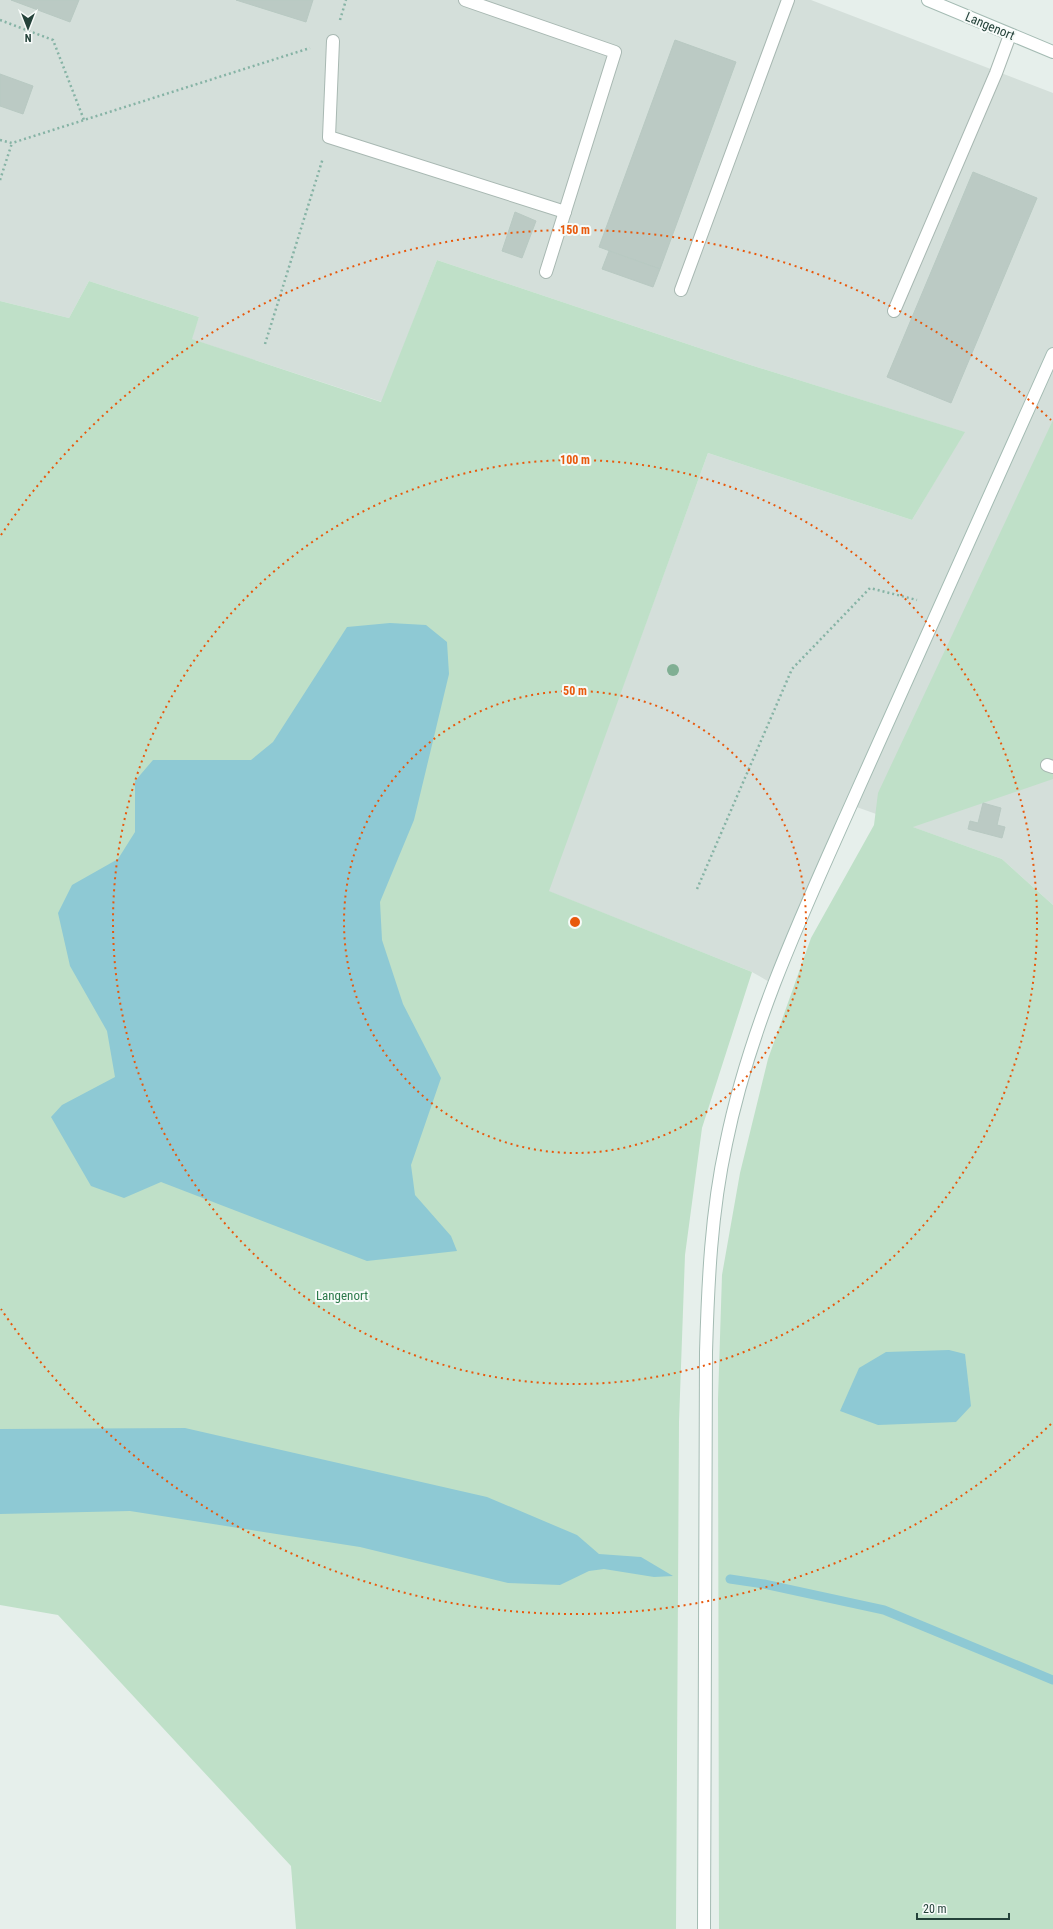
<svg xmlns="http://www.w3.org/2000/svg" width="1053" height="1929" font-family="'Roboto Condensed',sans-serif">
<rect width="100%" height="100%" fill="#e6efeb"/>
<polygon fill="#d4dfda" points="0,0 811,0 1053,93 1053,905 1002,859 851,805 773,984 752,972 548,891 708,453 912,520 964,432 738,361 437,260 382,402 191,339 199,317 89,281 69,318 0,301"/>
<g fill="#bfe0c8">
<polygon points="437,260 738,361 965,432 912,520 708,453 549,891 752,972 702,1128 685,1255 679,1422 676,1929 296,1929 291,1866 58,1615 0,1605 0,301 69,318 89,281 199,317 192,339 381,402"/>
<polygon points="1053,420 1053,779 913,827 1002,859 1053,905 1053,1929 719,1929 718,1399 722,1275 740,1173 768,1059 811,938 874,825 878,793"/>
</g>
<g fill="#8ec9d4">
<polygon points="390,623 426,625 447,642 449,674 414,820 380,902 382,940 403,1004 441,1078 411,1165 415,1195 451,1236 457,1251 367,1261 161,1182 124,1198 91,1186 51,1117 62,1105 115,1077 107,1031 70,966 58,913 72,885 118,859 135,832 135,781 153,760 251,760 273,742 347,627"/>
<polygon points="949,1350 965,1354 971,1406 956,1422 878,1425 840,1411 859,1368 886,1352"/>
<polygon points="185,1428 487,1497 577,1535 599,1554 641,1557 673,1576 654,1577 604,1569 589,1571 560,1585 508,1583 360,1547 130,1511 0,1514 0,1429"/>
</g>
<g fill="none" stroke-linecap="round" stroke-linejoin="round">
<polyline stroke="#8ec9d4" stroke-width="9" points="730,1579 764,1584 884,1610 1053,1680"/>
</g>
<g fill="#bbcac4" stroke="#b8c9c2">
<polygon points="11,0 79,0 70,22"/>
<polygon points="236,0 313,0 306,22"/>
<polygon points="675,40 736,62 660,269 599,247"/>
<polygon points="0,74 33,86 23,114 0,106"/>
<polygon points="973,172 1037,198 951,403 887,377"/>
<polygon points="515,212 536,221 522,258 502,251"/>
<polygon points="609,251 660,269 653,287 602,269"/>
<polygon points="983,803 1001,808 997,825 1005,827 1002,838 968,829 970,821 978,823"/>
</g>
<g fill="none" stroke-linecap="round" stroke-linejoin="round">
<g stroke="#a8b8b2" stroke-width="14">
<g id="lane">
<polyline points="465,0 615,52 546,272"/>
<polyline points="333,41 329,137 565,212"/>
<polyline points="681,290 788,0"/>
<polyline points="894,311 996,73 1010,35"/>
<polyline points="1047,765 1053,767"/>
</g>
</g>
<g stroke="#a4bbb3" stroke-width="14">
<g id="secondary">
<polyline points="928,0 1053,52"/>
<path d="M704,1929L706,1352C708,1283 711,1213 726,1144C751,1020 807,904 858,789C922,643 987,498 1053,354"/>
</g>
</g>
<g stroke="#86b3a5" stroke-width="2.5" stroke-dasharray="2 3" stroke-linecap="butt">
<polyline points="0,20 53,40 84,120"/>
<polyline points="340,20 346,0"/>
<polyline points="0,140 12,143 310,48"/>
<polyline points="0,180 12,143"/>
<polyline points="265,344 323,158"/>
<polyline points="697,889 792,669 870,588 917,600"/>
</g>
<use href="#lane" stroke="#fff" stroke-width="12"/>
<use href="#secondary" stroke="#fff" stroke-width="12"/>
</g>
<circle fill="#80af93" cx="673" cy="670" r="6"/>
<g fill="none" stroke="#e8590c" stroke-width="2" stroke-dasharray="2 4">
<circle cx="575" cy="922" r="231"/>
<circle cx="575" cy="922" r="462"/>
<path d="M1051 1424A692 692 0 0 1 1 1309M1 535A692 692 0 0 1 1051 420"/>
</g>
<g text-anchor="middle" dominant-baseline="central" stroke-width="4" stroke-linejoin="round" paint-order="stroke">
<g font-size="13" fill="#24423a" stroke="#f7fbf9">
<text transform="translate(990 26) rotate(23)">Langenort</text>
</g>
<g font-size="13" fill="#2d7a4b" stroke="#f7fbf9">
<text x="342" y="1295">Langenort</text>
</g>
</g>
<circle cx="575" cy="922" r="6" fill="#e8590c" stroke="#f7fbf9" stroke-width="2"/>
<g font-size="12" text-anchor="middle" font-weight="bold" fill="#e8590c" stroke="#f7fbf9" stroke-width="4" stroke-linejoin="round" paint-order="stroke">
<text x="575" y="234">150 m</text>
<text x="575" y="464">100 m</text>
<text x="575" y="695">50 m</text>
</g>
<g transform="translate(28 28) rotate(180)" stroke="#f7fbf9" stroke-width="3" paint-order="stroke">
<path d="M0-3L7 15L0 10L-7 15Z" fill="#24423a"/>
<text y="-6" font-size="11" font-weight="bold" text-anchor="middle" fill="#24423a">N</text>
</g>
<path d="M917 1913v6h92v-6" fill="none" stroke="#24423a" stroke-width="2"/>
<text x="923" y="1913" font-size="12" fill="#24423a" stroke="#f7fbf9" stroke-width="3" paint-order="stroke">20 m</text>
</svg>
